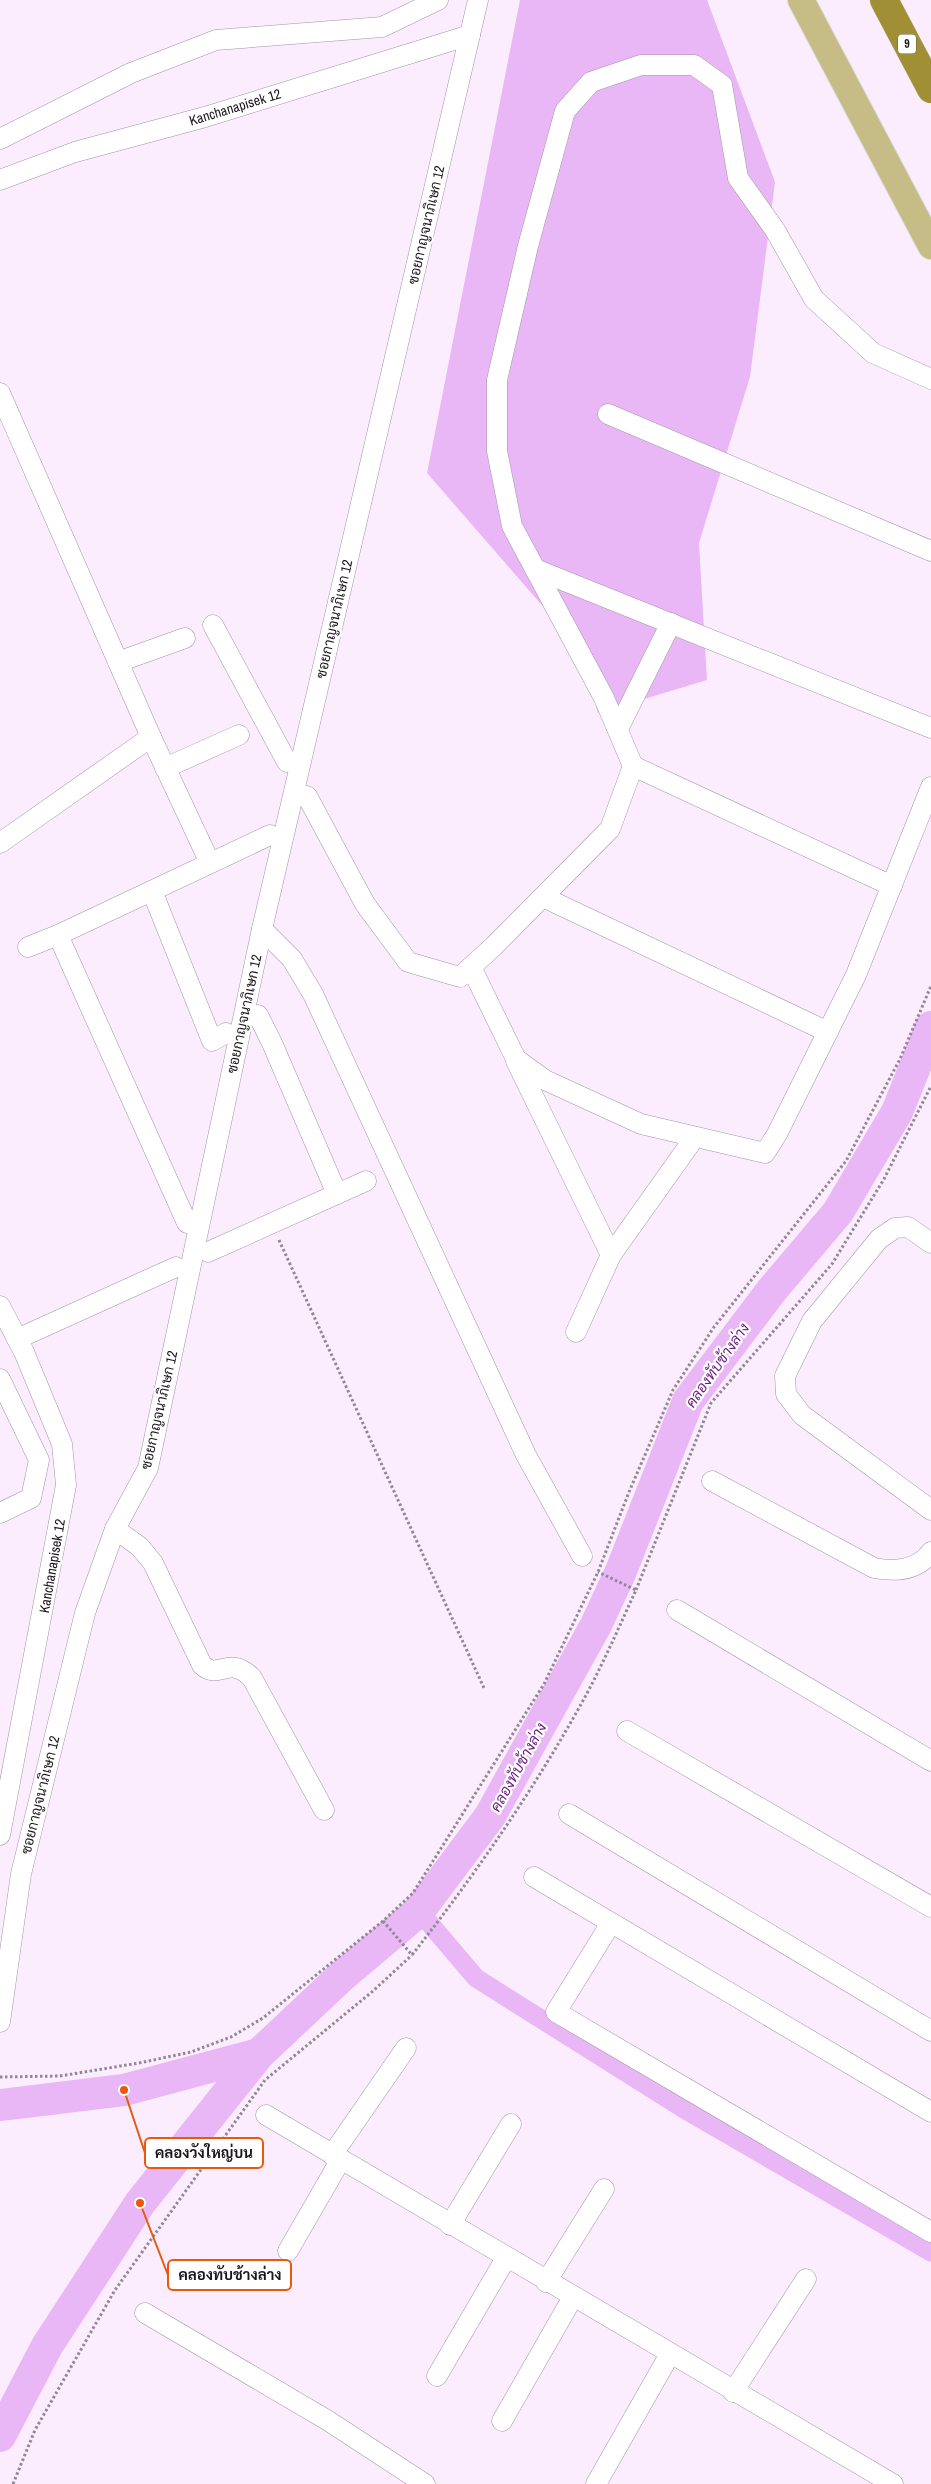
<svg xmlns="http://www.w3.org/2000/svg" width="931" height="2484" font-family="'Archivo Narrow',Sarabun,sans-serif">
<rect width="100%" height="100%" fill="#fbedfe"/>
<polygon fill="#eab7f6" points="520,0 707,0 775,182 750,377 699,543 707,680 598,713 580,649 427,473"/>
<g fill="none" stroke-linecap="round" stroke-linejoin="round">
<polyline stroke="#eab7f6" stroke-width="19" points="419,1911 476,1978 684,2109 931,2252"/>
<g stroke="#eab7f6" stroke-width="32">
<polyline points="0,2105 124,2090 259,2054"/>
<polyline points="0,2436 47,2346 140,2203 259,2054 342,1976 419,1911 490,1816 596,1625 621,1571 688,1401 772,1290 838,1212 897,1112 931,1027"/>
</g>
<g stroke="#a393a7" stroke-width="21">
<g id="minor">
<polyline points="0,139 131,73 216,40 382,27 438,0"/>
<polyline points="0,180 75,152 205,117 470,35"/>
<polyline points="0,393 151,737 210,863"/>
<polyline points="608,414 931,551"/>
<polyline points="535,569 931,728"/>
<polyline points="213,625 287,762"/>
<polyline points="118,662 185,638"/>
<polyline points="618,729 671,623"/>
<polyline points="633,766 892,886"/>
<polyline points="165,768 239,735"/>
<polyline points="307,796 365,904 408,962 460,977 494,946 610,829 633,766 604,698 512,526 497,451 497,380 528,246 565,111 591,82 641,65 694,65 722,85 738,178 775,230 814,299 873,353 931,379"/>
<polyline points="0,843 151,737"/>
<polyline points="152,891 212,1041 226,1033"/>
<polyline points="543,897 828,1032"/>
<polyline points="262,929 292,959 313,994 526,1455 582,1556"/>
<polyline points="58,935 187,1223"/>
<polyline points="28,947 58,935 270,835"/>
<polyline points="471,967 516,1059 545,1080 641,1124 765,1153 777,1134 856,975 931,787"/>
<polyline points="258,1015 272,1043 337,1194"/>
<polyline points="516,1061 611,1255"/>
<polyline points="931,1243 908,1227 895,1228 879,1239 812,1321 785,1376 786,1394 802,1415 931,1510"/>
<polyline points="208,1252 366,1181"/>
<polyline points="0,1306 24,1352 62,1444 66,1485 0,1835"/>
<polyline points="576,1332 611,1255 695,1137"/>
<polyline points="17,1339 176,1267"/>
<polyline points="0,1379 39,1460 31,1498 0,1513"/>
<path d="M712,1481L874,1568C895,1572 917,1571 931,1552"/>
<path d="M115,1529L140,1547L153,1563L202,1665C219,1681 229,1654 252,1678L324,1810"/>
<polyline points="677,1610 931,1761"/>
<polyline points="627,1731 931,1907"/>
<polyline points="569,1814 931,2031"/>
<polyline points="534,1877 931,2112"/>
<polyline points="611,1923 556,2012 931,2232"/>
<polyline points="0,2022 21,1874 85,1613 115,1529 148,1468 262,929 478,0"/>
<polyline points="266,2115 893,2484"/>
<polyline points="332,2155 406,2048"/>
<polyline points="450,2225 511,2124"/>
<polyline points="288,2251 340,2161"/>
<polyline points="546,2282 604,2189"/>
<polyline points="145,2313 327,2420 425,2484"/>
<polyline points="437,2376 506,2258"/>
<polyline points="733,2392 806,2279"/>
<polyline points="502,2421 573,2297"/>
<polyline points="596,2484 670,2354"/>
</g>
</g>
<g stroke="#dbdadb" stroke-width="28">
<polyline id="major" points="801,0 931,246"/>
</g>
<g stroke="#dbdadb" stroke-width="29">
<polyline id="highway" points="884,0 931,89"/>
</g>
<g stroke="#928894" stroke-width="3" stroke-dasharray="2.5 2.5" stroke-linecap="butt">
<polyline points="279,1240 484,1688"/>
<polyline points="636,1590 711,1403 832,1264 884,1179 931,1086"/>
<path d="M383,1921L412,1955C474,1876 531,1794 580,1706C601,1669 618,1629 636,1590L598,1572"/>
<polyline points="0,2077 60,2076 139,2063 191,2052 231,2037 263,2018 383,1921 413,1893 544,1684 598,1572 629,1492 673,1390 714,1327 846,1161 900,1059 931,986"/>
<polyline points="13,2484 35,2430 115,2290 265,2080 373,1991 412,1955"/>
</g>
<use href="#minor" stroke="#fff" stroke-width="20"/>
<use href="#major" stroke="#c6bc85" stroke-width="26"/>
<use href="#highway" stroke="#a08f34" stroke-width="28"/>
</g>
<g text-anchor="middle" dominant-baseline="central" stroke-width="4.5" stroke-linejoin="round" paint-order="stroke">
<rect fill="#fff" stroke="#605c61" stroke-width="1" x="898" y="34.5" width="18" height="19" rx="4"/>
<g font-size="12" font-weight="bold" fill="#1c161d">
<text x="907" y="44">9</text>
</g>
<g font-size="14" fill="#1c161d" stroke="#fff">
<text transform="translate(235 107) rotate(-17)">Kanchanapisek 12</text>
<text transform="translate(426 225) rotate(-77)">ซอยกาญจนาภิเษก 12</text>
<text transform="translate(334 619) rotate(-77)">ซอยกาญจนาภิเษก 12</text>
<text transform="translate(244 1014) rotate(-78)">ซอยกาญจนาภิเษก 12</text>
<text transform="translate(159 1410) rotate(-77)">ซอยกาญจนาภิเษก 12</text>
<text transform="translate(52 1566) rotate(-80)">Kanchanapisek 12</text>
<text transform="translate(40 1795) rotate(-76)">ซอยกาญจนาภิเษก 12</text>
</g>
<g font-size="15" font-style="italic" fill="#6d217d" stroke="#fff">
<text transform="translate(717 1365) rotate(-55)">คลองทับช้างล่าง</text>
<text transform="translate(518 1767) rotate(-61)">คลองทับช้างล่าง</text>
</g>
</g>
<path fill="none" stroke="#e8590c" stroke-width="2" d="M124 2090L145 2153M140 2203L168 2275"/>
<g fill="#e8590c" stroke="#fff" stroke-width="2">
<circle cx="124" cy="2090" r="5"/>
<circle cx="140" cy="2203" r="5"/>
</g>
<g fill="#fff" stroke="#e8590c" stroke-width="2">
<rect x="145" y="2138" width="118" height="30" rx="5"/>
<rect x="168" y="2260" width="123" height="30" rx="5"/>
</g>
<g font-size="15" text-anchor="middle" font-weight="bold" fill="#1c161d">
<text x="204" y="2158">คลองวังใหญ่บน</text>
<text x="230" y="2280">คลองทับช้างล่าง</text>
</g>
</svg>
